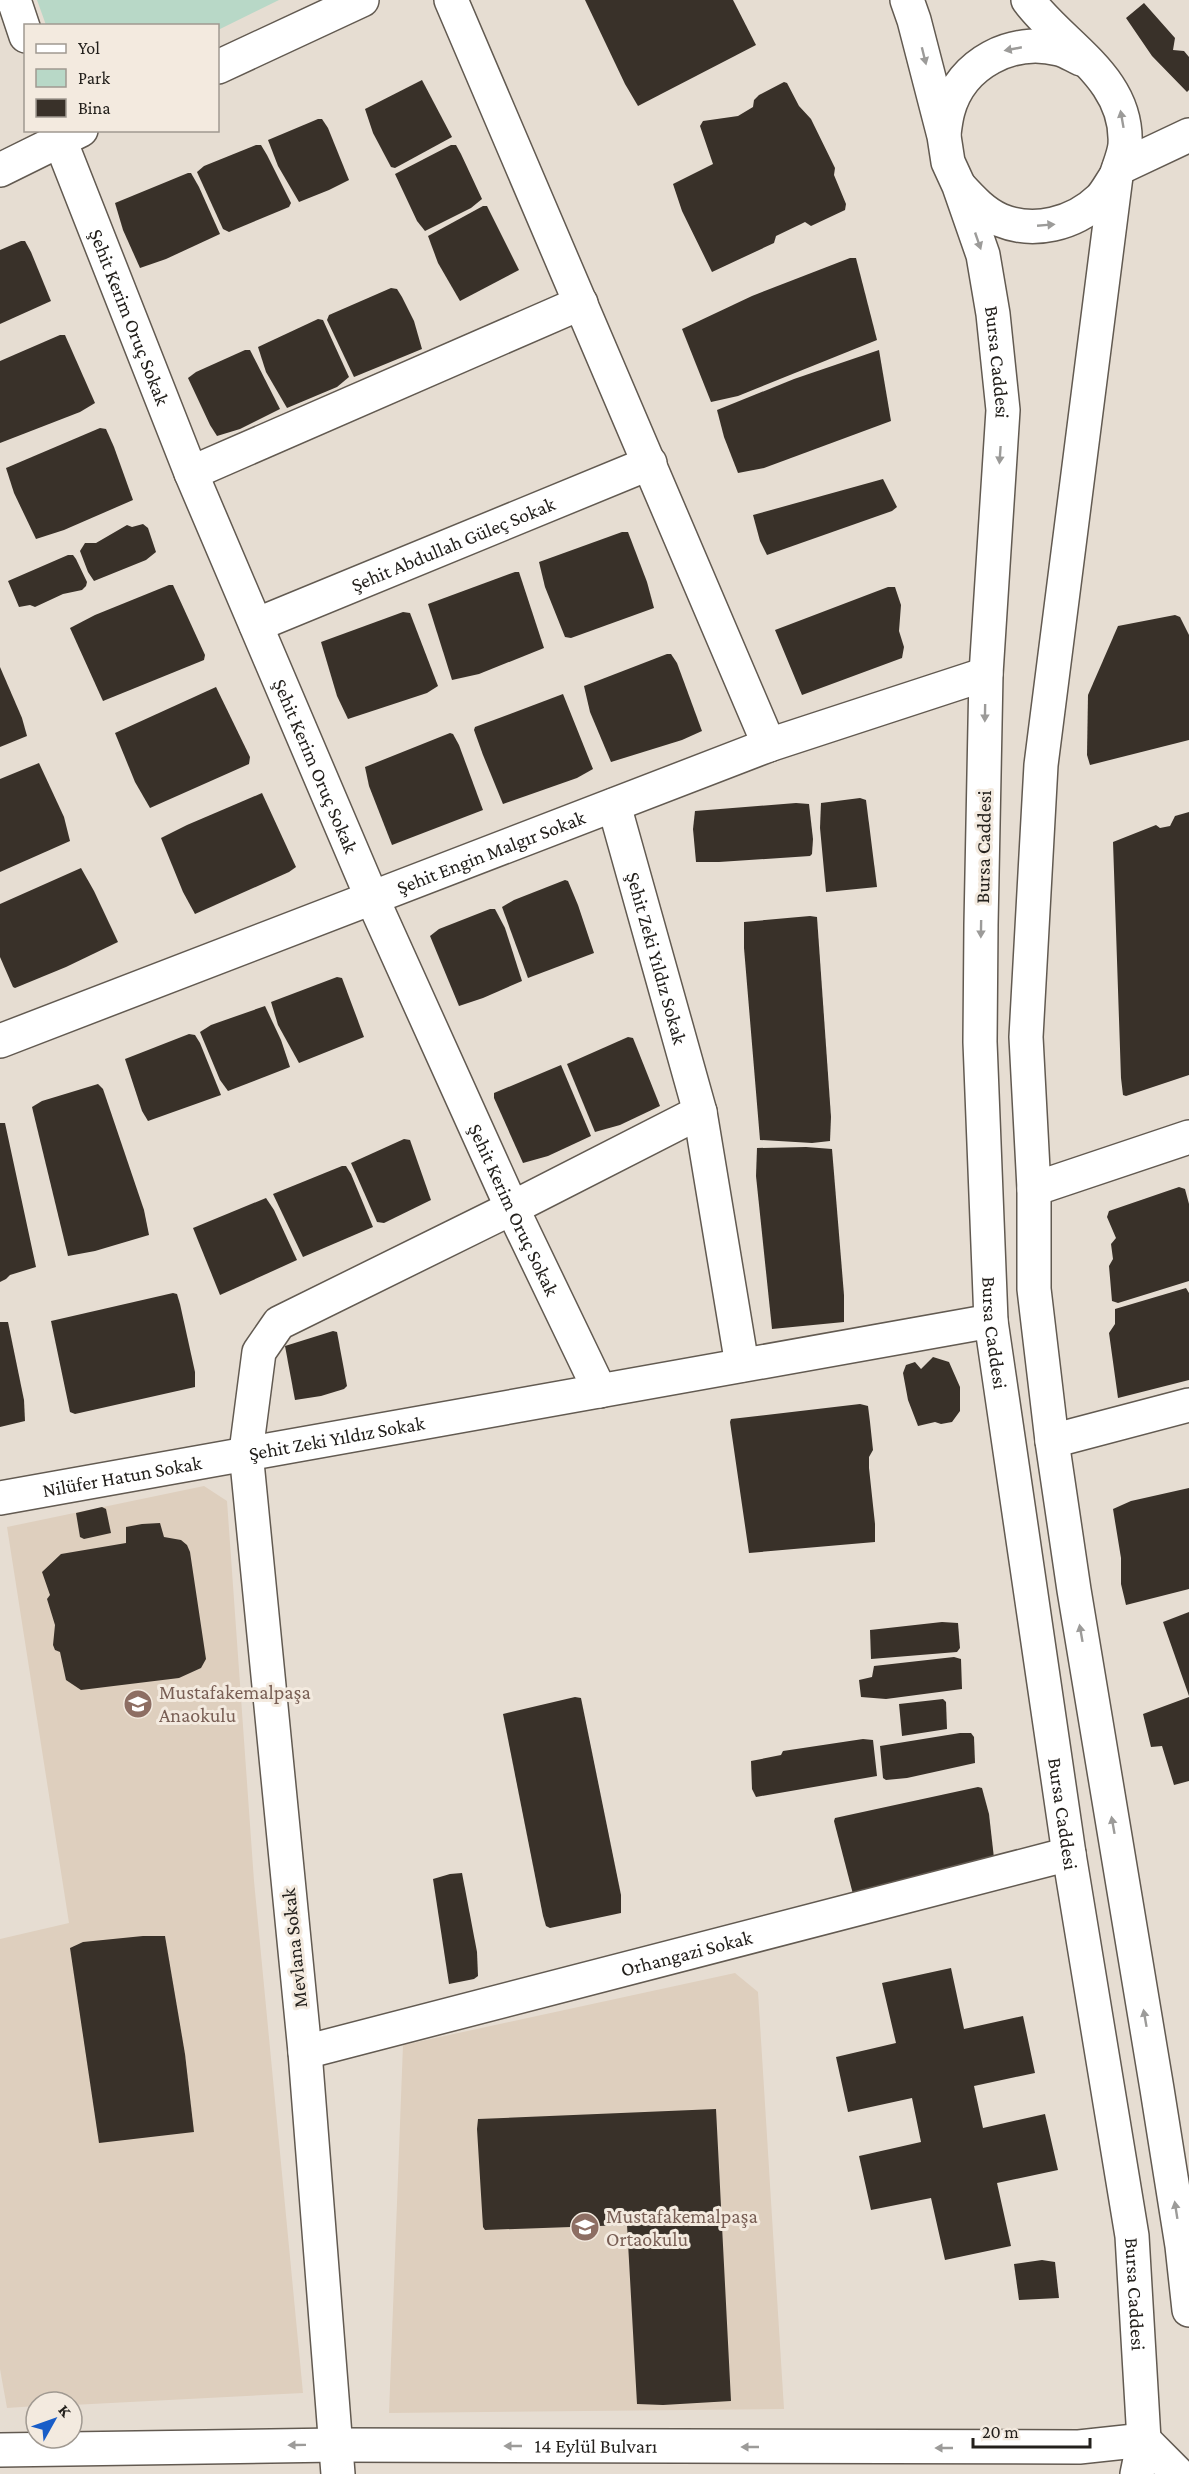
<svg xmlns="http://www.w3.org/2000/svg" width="1189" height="2474" font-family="'Crimson Pro',serif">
<rect width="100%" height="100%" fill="#e6ddd2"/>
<g fill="#decfbe">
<polygon points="204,1486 227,1501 254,1881 303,2393 72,2405 72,2402 36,2402 36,2406 7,2408 0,2369 0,1939 69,1923 7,1527"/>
<polygon points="735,1973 758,1992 784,2409 389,2413 403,2045"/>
</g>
<polygon fill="#b8d8c7" points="37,0 279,0 218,30 218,26 46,25"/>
<g fill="#393129">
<polygon points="585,0 733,0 756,45 638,106 625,84"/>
<polygon points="1144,3 1175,38 1173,50 1184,51 1189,57 1189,90 1187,92 1152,56 1126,18"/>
<polygon points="422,80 452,137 395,168 391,167 373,133 365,109"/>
<polygon points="784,82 787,83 799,106 811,119 835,168 834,175 846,204 845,210 811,226 805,222 801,224 776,236 774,243 712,272 682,211 673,184 713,164 700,126 703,121 738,116 753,107 754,100 759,95"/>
<polygon points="318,119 322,119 328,128 349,180 329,190 299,202 278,166 268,140"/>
<polygon points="256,145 261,145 267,155 291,203 289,207 229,232 223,229 197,172 204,166"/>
<polygon points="451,145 456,145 461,154 482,199 471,208 425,231 417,221 395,174"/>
<polygon points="188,173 191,173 199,187 220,234 166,259 140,268 123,230 115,203"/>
<polygon points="483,206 487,206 519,270 460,301 438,263 428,236"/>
<polygon points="21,241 25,241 31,252 51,301 0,324 0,250"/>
<polygon points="850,258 856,258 877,340 738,396 711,402 682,329 752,296"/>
<polygon points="391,288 397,289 402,297 414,321 422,349 354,377 327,320 329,315"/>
<polygon points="318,319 323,320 349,377 337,387 287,408 266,372 258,347"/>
<polygon points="60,335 65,335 95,403 80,412 0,443 0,361"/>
<polygon points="245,350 250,350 280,409 240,429 217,436 210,425 188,378 196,372"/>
<polygon points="879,350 891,421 764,468 738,473 724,437 717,410 794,379"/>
<polygon points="100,428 106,429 114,447 133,500 64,530 36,539 14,493 6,468"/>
<polygon points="883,479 897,507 892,511 767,555 760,541 753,515"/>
<polygon points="143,524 148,528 156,552 146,560 94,581 88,572 80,551 85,543 96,543 127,525 132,527"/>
<polygon points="622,532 628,532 647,582 654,608 571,638 565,637 545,587 539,562"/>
<polygon points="68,555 73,555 76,559 87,582 86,586 82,590 63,594 35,607 30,605 19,607 8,581"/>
<polygon points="515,572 519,572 544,648 479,674 452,680 428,604"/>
<polygon points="169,585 173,585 205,655 204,660 103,701 70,628 95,615"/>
<polygon points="888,587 895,587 901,605 899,631 904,647 902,658 802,695 775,630"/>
<polygon points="403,612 410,613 438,686 427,693 348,719 337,696 321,642"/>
<polygon points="1175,615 1180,617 1189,635 1189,740 1090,765 1087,755 1088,695 1118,626"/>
<polygon points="667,654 671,654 677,663 702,731 682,740 611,762 590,712 584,686"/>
<polygon points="0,667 22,718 27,736 0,747"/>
<polygon points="216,687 250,757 249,764 150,808 135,782 115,733"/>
<polygon points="563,694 593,769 577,778 503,804 483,755 474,730 475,727"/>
<polygon points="450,733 453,734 459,745 483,810 392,845 369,786 365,767"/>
<polygon points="39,763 64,817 70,841 0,872 0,779"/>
<polygon points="262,793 296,867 289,872 195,914 183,892 161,838 187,825"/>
<polygon points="860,798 866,800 877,887 826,892 820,828 821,803"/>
<polygon points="796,803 809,804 813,839 812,854 810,856 719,862 696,862 693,829 695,811"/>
<polygon points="1189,812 1189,1075 1126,1096 1123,1095 1121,1078 1113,842 1156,825 1160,828 1170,826 1175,816"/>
<polygon points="81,868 94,891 118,942 66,967 15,988 13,987 0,957 0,904"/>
<polygon points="565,880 568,881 578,905 594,953 528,978 502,907 514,900"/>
<polygon points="490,909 495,909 505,928 522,981 483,998 459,1006 430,936 439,929"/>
<polygon points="810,916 817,917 831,1117 830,1141 812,1143 760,1140 744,948 744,922"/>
<polygon points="337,977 342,978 364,1037 299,1063 278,1025 271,1002"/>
<polygon points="265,1006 281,1040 290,1067 228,1091 220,1080 200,1032 211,1025"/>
<polygon points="189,1034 195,1035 200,1043 221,1095 148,1121 142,1111 125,1059"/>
<polygon points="628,1037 633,1038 660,1106 620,1125 595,1132 567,1064"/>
<polygon points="561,1065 591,1136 548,1156 523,1163 494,1098 494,1093"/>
<polygon points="98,1084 103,1089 144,1210 149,1235 95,1251 68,1256 32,1107 42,1101"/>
<polygon points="0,1123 5,1123 36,1267 10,1275 6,1279 0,1282"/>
<polygon points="404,1139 410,1140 431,1200 384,1223 377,1222 351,1163"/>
<polygon points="806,1147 832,1149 844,1295 844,1322 772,1329 756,1176 757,1148"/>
<polygon points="342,1166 346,1166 351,1174 373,1227 303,1257 273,1194"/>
<polygon points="1179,1187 1185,1189 1189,1204 1189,1281 1118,1303 1112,1301 1109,1266 1113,1259 1111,1244 1116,1238 1107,1217 1109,1211"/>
<polygon points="266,1198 274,1210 297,1260 220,1295 193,1228"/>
<polygon points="1186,1288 1189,1293 1189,1380 1118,1398 1109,1333 1115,1324 1115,1309"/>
<polygon points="173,1293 177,1294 180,1304 195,1372 195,1387 75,1414 70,1412 51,1321"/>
<polygon points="0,1322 8,1322 24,1400 25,1421 0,1427"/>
<polygon points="333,1331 337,1332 347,1386 344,1389 321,1396 295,1400 285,1346"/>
<polygon points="933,1357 949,1362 960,1387 960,1411 952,1422 941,1424 935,1422 918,1426 908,1400 903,1373 906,1365 915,1362 921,1369"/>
<polygon points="860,1404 868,1406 870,1422 873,1450 869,1457 869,1468 875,1524 875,1542 749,1553 730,1422 731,1419"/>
<polygon points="1189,1488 1189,1589 1126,1605 1121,1584 1121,1558 1113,1509 1131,1501"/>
<polygon points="102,1507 106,1509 111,1533 84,1539 80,1537 76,1513"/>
<polygon points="160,1523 164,1537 181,1540 187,1545 190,1552 206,1659 201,1668 179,1678 81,1690 66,1680 60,1652 55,1650 53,1645 55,1625 47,1599 50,1595 42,1572 61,1554 126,1543 126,1527 142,1524"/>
<polygon points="1189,1612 1189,1696 1163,1622"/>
<polygon points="942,1622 958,1623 960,1648 957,1652 871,1659 870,1630"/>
<polygon points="954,1657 961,1659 962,1689 886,1699 861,1697 859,1680 872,1677 874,1666"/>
<polygon points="575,1697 581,1698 621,1895 621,1913 550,1928 546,1926 543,1916 503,1714"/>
<polygon points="1189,1697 1189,1781 1174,1785 1162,1746 1151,1747 1143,1714"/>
<polygon points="943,1699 946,1702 947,1729 902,1736 899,1704"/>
<polygon points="960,1733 971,1733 974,1737 975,1763 907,1778 886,1780 883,1778 880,1746"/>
<polygon points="863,1739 873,1740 877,1776 756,1797 752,1789 751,1761 781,1755 783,1751"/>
<polygon points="978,1787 982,1788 989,1814 995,1867 854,1898 834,1821 835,1818"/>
<polygon points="462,1873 477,1952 478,1976 474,1979 449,1984 433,1879 450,1874"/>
<polygon points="143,1936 165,1936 185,2054 194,2132 99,2143 70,1948 83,1942"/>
<polygon points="951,1968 964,2029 1023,2016 1035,2073 974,2086 983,2128 1045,2114 1058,2170 997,2183 1011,2246 945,2260 931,2198 871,2210 859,2156 921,2142 912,2098 848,2112 836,2057 896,2043 882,1983"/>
<polygon points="716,2109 731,2401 663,2405 637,2404 627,2225 485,2230 483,2227 477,2129 478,2119"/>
<polygon points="1042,2260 1055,2262 1059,2298 1019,2300 1014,2264"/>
</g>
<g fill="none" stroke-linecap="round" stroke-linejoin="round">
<g stroke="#625a51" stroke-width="36">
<g id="minor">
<polyline points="14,0 26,36"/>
<polyline points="451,0 769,745"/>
<polyline points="218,67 362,0"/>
<path id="s1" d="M56,130L191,473L372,898L512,1208L600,1391"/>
<polyline points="0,170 81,130"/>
<polyline points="191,473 581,303"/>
<path id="s2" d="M256,625L650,463"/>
<path id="s3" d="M614,805L700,1112L742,1365"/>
<path id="s4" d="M0,1041L769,745L986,674"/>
<polyline points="1034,1189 1189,1137"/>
<polyline points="1052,1441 1189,1405"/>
<path id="s5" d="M0,1498L991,1321"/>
<path id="s6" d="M305,2052L1069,1854"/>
<polyline points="338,2474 305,2052 246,1452 259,1352 279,1323 512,1208 700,1112"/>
</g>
</g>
<g stroke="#625a51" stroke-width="36">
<polyline id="tertiary" points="1119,168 1189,135"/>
</g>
<g stroke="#625a51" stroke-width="36">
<g id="primary">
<path id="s7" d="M907,0L914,20L944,136L948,162L959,186L983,255L993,314L1003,410L986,674L981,925L980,1042L991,1321L1069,1854L1132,2236L1144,2440L1137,2474"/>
<path d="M1028,0C1063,47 1129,78 1125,145C1124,155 1119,166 1116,176L1041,765L1026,1037L1034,1189V1289L1052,1441L1074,1590L1157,2089L1182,2246L1189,2310"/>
<path d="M944,134C945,126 946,118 948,111C961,63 1013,37 1059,49C1067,51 1074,56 1081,59"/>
<path d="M960,187C972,200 984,213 1000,220C1034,234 1074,224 1100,199C1106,193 1111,183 1116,176"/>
<path id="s8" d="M0,2450L337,2445L1079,2447L1144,2440L1178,2474"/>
</g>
</g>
<use href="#minor" stroke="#fff" stroke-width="33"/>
<use href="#tertiary" stroke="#fff" stroke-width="33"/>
<use href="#primary" stroke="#fff" stroke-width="33"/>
</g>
<defs><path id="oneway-solid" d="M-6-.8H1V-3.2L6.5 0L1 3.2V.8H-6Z" transform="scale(1.5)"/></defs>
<g fill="#9c9b99">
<use href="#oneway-solid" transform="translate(1013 49) rotate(169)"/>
<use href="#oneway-solid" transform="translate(924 56) rotate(76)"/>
<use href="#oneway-solid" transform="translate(1122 119) rotate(-100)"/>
<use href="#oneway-solid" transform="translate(1046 225) rotate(-5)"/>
<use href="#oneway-solid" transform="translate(978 241) rotate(71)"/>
<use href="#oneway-solid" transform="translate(1000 455) rotate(94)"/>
<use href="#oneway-solid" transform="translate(985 713) rotate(91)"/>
<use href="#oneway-solid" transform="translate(981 929) rotate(91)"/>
<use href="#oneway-solid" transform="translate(1081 1633) rotate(-100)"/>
<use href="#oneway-solid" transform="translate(1113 1825) rotate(-100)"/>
<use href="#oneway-solid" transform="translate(1145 2018) rotate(-100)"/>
<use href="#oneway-solid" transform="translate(1176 2210) rotate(-99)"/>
<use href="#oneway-solid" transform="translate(297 2445) rotate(179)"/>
<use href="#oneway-solid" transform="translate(513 2446) rotate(-180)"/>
<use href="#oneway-solid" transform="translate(750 2447) rotate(-180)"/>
<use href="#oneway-solid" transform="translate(944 2448) rotate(-180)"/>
</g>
<defs>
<g id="school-disc" transform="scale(1.5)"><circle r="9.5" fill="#8d6e63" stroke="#f3eadf"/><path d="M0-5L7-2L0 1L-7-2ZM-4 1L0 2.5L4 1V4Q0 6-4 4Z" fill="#fff"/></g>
</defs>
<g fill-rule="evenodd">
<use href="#school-disc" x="138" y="1704"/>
<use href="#school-disc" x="585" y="2227"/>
</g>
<g text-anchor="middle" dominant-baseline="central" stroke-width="6" stroke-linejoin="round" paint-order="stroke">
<g font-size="20" fill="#23201c" stroke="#f3eadf">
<text stroke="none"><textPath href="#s1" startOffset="201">Şehit Kerim Oruç Sokak</textPath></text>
<text stroke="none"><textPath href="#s7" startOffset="375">Bursa Caddesi</textPath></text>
<text stroke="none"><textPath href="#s2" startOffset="213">Şehit Abdullah Güleç Sokak</textPath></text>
<text stroke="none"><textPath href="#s1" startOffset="687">Şehit Kerim Oruç Sokak</textPath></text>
<text transform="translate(983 847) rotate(-89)">Bursa Caddesi</text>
<text stroke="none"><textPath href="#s4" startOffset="526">Şehit Engin Malgır Sokak</textPath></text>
<text stroke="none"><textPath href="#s3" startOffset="159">Şehit Zeki Yıldız Sokak</textPath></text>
<text stroke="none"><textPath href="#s1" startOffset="1173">Şehit Kerim Oruç Sokak</textPath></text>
<text stroke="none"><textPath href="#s7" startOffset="1347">Bursa Caddesi</textPath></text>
<text stroke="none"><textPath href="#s5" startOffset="342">Şehit Zeki Yıldız Sokak</textPath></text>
<text stroke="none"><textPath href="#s5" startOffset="124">Nilüfer Hatun Sokak</textPath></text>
<text stroke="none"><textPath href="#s7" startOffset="1833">Bursa Caddesi</textPath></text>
<text transform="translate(294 1948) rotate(-96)">Mevlana Sokak</text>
<text stroke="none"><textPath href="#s6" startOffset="394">Orhangazi Sokak</textPath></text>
<text stroke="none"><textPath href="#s7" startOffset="2319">Bursa Caddesi</textPath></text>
<text stroke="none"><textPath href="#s8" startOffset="596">14 Eylül Bulvarı</textPath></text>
</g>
<g font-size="20" fill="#785e54" stroke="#f3eadf" text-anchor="start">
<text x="159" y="1692">Mustafakemalpaşa<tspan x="159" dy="23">Anaokulu</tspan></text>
<text x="606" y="2216">Mustafakemalpaşa<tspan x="606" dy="23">Ortaokulu</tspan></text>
</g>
</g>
<rect x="24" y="24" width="195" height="108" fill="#f3eadf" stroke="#a09991" stroke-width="1.5"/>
<rect x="36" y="44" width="30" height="9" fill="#ffffff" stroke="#a09991" stroke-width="1.5"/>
<text x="78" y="54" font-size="18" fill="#23201c">Yol</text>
<rect x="36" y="69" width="30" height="18" fill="#b8d8c7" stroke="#a09991" stroke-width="1.5"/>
<text x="78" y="84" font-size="18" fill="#23201c">Park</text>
<rect x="36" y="99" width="30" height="18" fill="#393129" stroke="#a09991" stroke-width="1.5"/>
<text x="78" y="114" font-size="18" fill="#23201c">Bina</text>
<g transform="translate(54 2420) rotate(50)"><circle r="28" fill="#f3eadf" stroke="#a09991" stroke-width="1.5"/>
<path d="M0-4.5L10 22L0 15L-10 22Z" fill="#185dc8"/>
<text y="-9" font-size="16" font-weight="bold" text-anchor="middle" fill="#23201c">K</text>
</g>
<path d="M973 2438v9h117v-9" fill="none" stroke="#23201c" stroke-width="3"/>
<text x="982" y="2438" font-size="18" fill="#23201c" stroke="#f3eadf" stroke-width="4.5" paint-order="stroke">20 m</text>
</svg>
